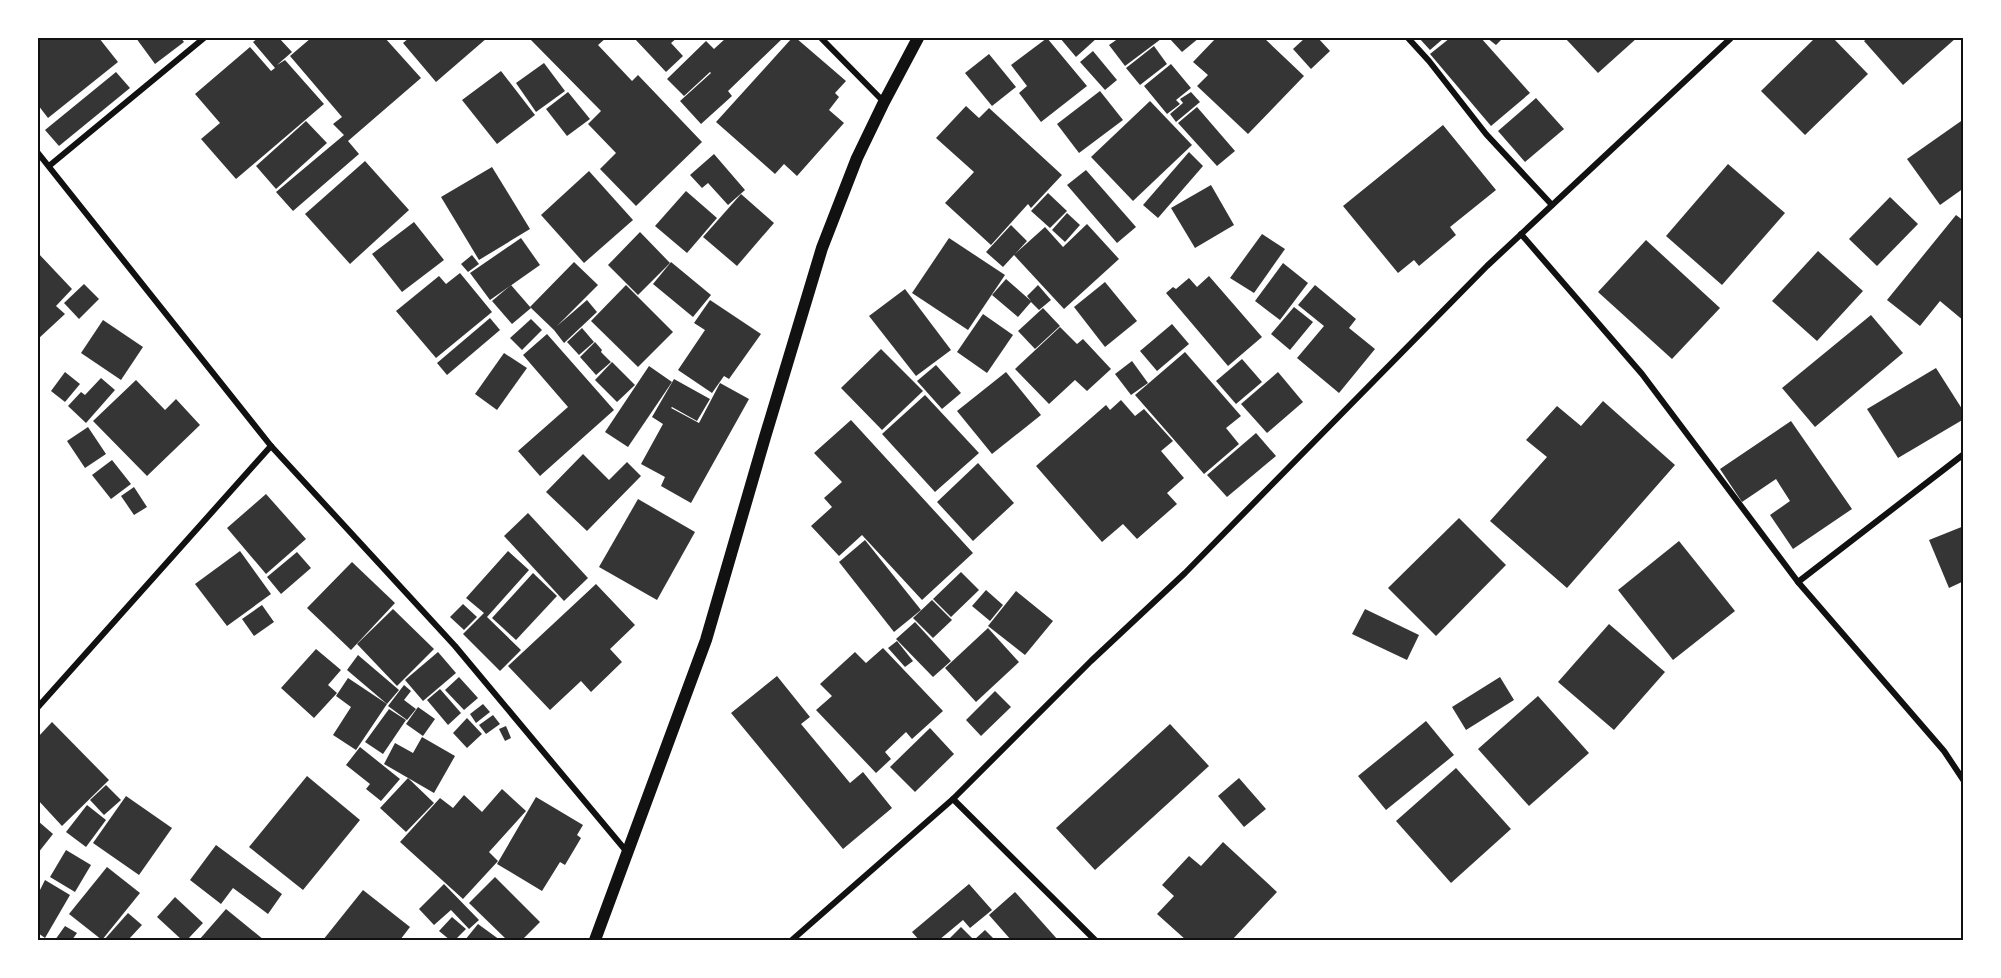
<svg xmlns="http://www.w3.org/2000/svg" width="2001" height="978" font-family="'Titillium Web',sans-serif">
<rect width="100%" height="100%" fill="#fff"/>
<g fill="#353535">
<polygon points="38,38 99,38 118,62 48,118 38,105"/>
<polygon points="136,38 181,38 184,42 155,64"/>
<polygon points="258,38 279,38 292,52 277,65 285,60 324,104 236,179 201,139 220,123 195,94 250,47 271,71 275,68 253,42"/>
<polygon points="311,38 385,38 421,78 348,141 359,154 293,211 276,192 344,135 333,124 342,117 290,56"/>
<polygon points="409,38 487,38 436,82 403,43"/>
<polygon points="529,38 606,38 598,45 632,81 638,75 702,142 636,206 600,169 616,153 588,124 601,111"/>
<polygon points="634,38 677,38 671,43 683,56 666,72"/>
<polygon points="726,38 783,38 728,91 732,96 701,124 680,101 711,73 710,72 684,96 667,79 706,41 714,49"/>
<polygon points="792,38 796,38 846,81 835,93 839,97 829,110 844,123 797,176 784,164 775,174 716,122"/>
<polygon points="1047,38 1087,86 1041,122 1019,93 1027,86 1011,65"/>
<polygon points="1060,38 1097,38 1076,57"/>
<polygon points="1119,38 1160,38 1161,39 1125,66 1109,45"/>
<polygon points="1169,38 1199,38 1182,52"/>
<polygon points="1216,38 1254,38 1256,39 1264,38 1304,76 1248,134 1197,86 1208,75 1193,62"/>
<polygon points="1305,38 1318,38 1330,51 1311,69 1293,49"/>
<polygon points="1419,38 1444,38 1430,50"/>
<polygon points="1450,38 1481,38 1530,93 1491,126 1430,54"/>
<polygon points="1487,38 1503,38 1496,45"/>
<polygon points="1565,38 1637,38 1598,73"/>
<polygon points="1815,38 1833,38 1868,74 1805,135 1761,91"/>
<polygon points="1868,38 1956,38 1903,85 1864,41"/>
<polygon points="1154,46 1167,64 1140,85 1126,68"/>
<polygon points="1093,51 1117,80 1105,90 1080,62"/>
<polygon points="989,54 1016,87 992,106 965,73"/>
<polygon points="544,63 565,91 536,112 516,83"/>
<polygon points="1171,64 1191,88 1176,100 1180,104 1167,114 1144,86"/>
<polygon points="501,71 535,115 497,144 462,100"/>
<polygon points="116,72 130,88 59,146 45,130"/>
<polygon points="1100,91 1123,120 1079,153 1057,124"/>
<polygon points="568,92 590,119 567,136 546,109"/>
<polygon points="1191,92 1200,102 1176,122 1170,114 1183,103 1180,99"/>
<polygon points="1536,98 1564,129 1525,162 1498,131"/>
<polygon points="1150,101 1192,145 1133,201 1091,157"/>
<polygon points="966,106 979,118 989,108 1062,175 1031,208 1028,204 991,245 945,203 974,172 936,138"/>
<polygon points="1197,107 1235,151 1217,166 1178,123"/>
<polygon points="1964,119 1964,188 1940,205 1907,159"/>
<polygon points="306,121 327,143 276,189 256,166"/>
<polygon points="1443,125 1496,190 1450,227 1456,235 1419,266 1414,260 1398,273 1343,206"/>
<polygon points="1189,152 1203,166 1158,218 1143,205"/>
<polygon points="714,154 745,190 728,205 708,183 702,188 690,175"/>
<polygon points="365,161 409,210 350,264 305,214"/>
<polygon points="1728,164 1785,213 1722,285 1666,236"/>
<polygon points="492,167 530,229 479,260 441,197"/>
<polygon points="1086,170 1136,227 1117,243 1067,185"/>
<polygon points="589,171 633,220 584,263 541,215"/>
<polygon points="1211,185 1234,225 1195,248 1171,208"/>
<polygon points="686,191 717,218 687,253 655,226"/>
<polygon points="1048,193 1067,211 1050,228 1031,211"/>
<polygon points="741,194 774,223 737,266 703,237"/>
<polygon points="1890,197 1918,224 1877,266 1849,239"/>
<polygon points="1067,213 1080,225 1065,242 1052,230"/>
<polygon points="1956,215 1964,221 1964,321 1940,301 1920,326 1887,300"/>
<polygon points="414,222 444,260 402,292 372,254"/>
<polygon points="1087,224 1119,259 1064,309 1014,255 1003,267 986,252 1011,225 1027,241 1015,254 1045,227 1063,247"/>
<polygon points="640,232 670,263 638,295 608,265"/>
<polygon points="1262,234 1285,249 1254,293 1230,278"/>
<polygon points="521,238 540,265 490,300 470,273"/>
<polygon points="949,238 1005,275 968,330 912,293"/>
<polygon points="1646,240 1720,308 1672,359 1598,292"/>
<polygon points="1818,251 1863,291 1817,341 1772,301"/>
<polygon points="38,253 72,289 56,306 65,314 38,339"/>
<polygon points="472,255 479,264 468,272 461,264"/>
<polygon points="574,262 598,285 557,326 587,300 597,312 564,343 554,330 530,307"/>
<polygon points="671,262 711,295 693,317 653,284"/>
<polygon points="1283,263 1308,283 1280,320 1255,301"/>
<polygon points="460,273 492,312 436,358 396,311 439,276 446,284"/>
<polygon points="1209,276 1262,337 1228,366 1166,293 1173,287 1176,289 1189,278 1197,287"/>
<polygon points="1006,279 1031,301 1027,296 1038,285 1051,300 1039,310 1031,302 1018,317 992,295"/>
<polygon points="1105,282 1137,321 1105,347 1074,307"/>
<polygon points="84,284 99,299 79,319 64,303"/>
<polygon points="511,285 531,308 512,324 492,301"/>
<polygon points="626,285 673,332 638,367 591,321"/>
<polygon points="1315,285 1356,319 1349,328 1375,349 1339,393 1297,358 1324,326 1298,305"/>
<polygon points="905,289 951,350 916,376 869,316"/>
<polygon points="710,300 761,334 729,379 724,376 712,393 678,370 705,330 694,323"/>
<polygon points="1294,307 1313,322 1290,350 1271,334"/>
<polygon points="1043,308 1060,326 1035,349 1018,331"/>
<polygon points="983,314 1013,335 987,373 957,352"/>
<polygon points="1871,315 1903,353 1815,427 1782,388"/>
<polygon points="490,318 500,330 447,375 437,363"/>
<polygon points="531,319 542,330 522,350 510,338"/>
<polygon points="103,320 143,347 121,380 81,353"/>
<polygon points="1172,324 1189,344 1157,371 1140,351"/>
<polygon points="1060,327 1077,344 1083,339 1111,369 1087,391 1075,380 1049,404 1015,369"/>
<polygon points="582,328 594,342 579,355 567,342"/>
<polygon points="547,334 614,410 540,476 518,451 568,407 523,355"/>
<polygon points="595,342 602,350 601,352 611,362 596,375 580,357"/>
<polygon points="881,349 923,391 882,430 841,388"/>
<polygon points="1185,352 1241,416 1226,428 1239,444 1204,474 1135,395"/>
<polygon points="504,353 527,368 497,410 475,394"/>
<polygon points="1242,359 1262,382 1236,404 1216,381"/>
<polygon points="1132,361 1148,383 1131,395 1115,374"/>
<polygon points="612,362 635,385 617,402 595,380"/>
<polygon points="936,365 961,393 942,409 917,381"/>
<polygon points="649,366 672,382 628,447 605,432"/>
<polygon points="1936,368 1964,412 1964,419 1898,458 1867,409"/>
<polygon points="65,372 80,384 65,402 51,391"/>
<polygon points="1006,372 1041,415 992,454 957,411"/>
<polygon points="1278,372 1303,402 1267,433 1241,404"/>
<polygon points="101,378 115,390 86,423 68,406 81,392 85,395"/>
<polygon points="674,379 710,399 697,421 672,407 671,408 699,423 720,383 749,399 691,503 661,486 665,477 641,464 663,424 652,417"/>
<polygon points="136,380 165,410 176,399 200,425 147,476 93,421"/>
<polygon points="925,395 979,453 935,492 882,434"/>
<polygon points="1121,400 1135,416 1144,409 1173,441 1161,451 1184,478 1167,493 1177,504 1137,539 1123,524 1102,542 1036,466 1106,405 1110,410"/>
<polygon points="1603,401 1675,465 1567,588 1490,521 1547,457 1526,440 1557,406 1581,426"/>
<polygon points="851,420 973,553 922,600 862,535 839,556 811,526 832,507 824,498 842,482 814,453"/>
<polygon points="1791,421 1852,509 1793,549 1770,515 1790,501 1776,479 1742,502 1720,469"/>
<polygon points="88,427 106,454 85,468 67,441"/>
<polygon points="1256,433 1276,456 1227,497 1207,475"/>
<polygon points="583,454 609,480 627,462 641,476 587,531 546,492"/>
<polygon points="112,460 131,484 111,499 92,475"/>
<polygon points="978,463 1014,503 973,541 937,502"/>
<polygon points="134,487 147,507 134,515 121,496"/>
<polygon points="266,494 306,539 266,574 227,528"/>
<polygon points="638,499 695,532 657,600 599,567"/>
<polygon points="528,513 588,578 564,601 504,536"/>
<polygon points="1459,518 1506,565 1436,636 1388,588"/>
<polygon points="1964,526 1964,581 1949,588 1929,540"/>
<polygon points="865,540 921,610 894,632 839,562"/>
<polygon points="1679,541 1735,611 1673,660 1618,590"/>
<polygon points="240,551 271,594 227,626 195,584"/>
<polygon points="508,551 529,570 487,617 521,650 500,671 463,634 484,613 466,598"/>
<polygon points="297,552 311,568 281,594 267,577"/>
<polygon points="352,562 395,603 351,650 307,608"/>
<polygon points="961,572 979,590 951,617 933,599"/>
<polygon points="533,573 557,596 516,640 492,618"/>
<polygon points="596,584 635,625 610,649 622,662 591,692 581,681 550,710 508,666"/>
<polygon points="986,590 1003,605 990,621 972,606"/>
<polygon points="1016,591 1053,621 1025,655 988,626"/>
<polygon points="932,600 952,620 933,638 913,618"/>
<polygon points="463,604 477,617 464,630 450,617"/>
<polygon points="262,605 274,622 254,636 242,619"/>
<polygon points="393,609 434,649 397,686 357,644"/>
<polygon points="1365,609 1419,635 1407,660 1352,634"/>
<polygon points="915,622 951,661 933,677 896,639"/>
<polygon points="1609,624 1665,672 1614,730 1558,682"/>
<polygon points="988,628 1019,662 976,702 945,668"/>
<polygon points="897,641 913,661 905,667 888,648"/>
<polygon points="883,648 943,711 912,739 906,732 885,752 891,759 876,773 816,710 832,696 820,684 855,652 866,663"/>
<polygon points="316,649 341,670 328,685 337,693 314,718 281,688"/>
<polygon points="438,652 456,673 423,701 405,680"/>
<polygon points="358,655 399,690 387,704 347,670"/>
<polygon points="777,676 810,717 801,724 850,783 863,772 892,808 843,849 731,713"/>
<polygon points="459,677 478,698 464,710 445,690"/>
<polygon points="1500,677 1514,700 1466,730 1452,707"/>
<polygon points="348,678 387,704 356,750 333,735 351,707 336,696"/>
<polygon points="404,685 411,691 404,700 416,709 407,720 388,706"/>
<polygon points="440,689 461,713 448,725 427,700"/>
<polygon points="995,691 1011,707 981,736 966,720"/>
<polygon points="1538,696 1589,753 1529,806 1478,749"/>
<polygon points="483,704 490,712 476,723 470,714"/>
<polygon points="418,707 435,719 423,736 406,724"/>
<polygon points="389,709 406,720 383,754 365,742"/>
<polygon points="493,715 500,724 486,734 479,725"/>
<polygon points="467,718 482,734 467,748 453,733"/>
<polygon points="1426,721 1454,755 1386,810 1358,776"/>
<polygon points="52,722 109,780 62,826 38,800 38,737"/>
<polygon points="1170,724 1209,766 1095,870 1056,828"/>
<polygon points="506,726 511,738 505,741 499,729"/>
<polygon points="930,728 954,754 915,792 890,767"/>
<polygon points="422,737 455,756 434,793 384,764 395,743 413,753"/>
<polygon points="360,747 400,779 381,801 366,789 370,784 346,765"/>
<polygon points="1456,768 1511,829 1451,883 1396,821"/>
<polygon points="307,776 360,820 303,890 249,847"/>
<polygon points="408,778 434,803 406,832 380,808"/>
<polygon points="1239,778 1266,809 1244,827 1218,796"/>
<polygon points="106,785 121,800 104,815 90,800"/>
<polygon points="502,789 526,811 489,852 498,861 463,899 400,842 440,798 453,808 464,795 482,812"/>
<polygon points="126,796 172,828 139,875 93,843"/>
<polygon points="536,797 583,825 577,835 581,838 565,865 560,862 542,891 497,864"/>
<polygon points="87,805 106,820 86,847 66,832"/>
<polygon points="38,821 53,834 38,853"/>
<polygon points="1223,842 1277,892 1232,940 1186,940 1157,914 1174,896 1162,885 1189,856 1201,866"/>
<polygon points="216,845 282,894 268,914 233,888 221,904 190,880"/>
<polygon points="66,850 91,865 75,892 50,877"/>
<polygon points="107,867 140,893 102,940 69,914"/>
<polygon points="495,877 540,922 522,940 507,940 469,903"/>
<polygon points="45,880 70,895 45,938 38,933 38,894"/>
<polygon points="444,884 479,920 469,929 451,910 434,925 419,909"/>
<polygon points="969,884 992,910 970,928 963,920 939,940 919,940 912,932"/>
<polygon points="363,890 410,927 400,940 323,940"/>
<polygon points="1015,892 1058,940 1011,940 989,915"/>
<polygon points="175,897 203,923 187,940 182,940 157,917"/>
<polygon points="226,909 264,940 199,940"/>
<polygon points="128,913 142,925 128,940 104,940"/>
<polygon points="452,917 466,929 455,940 450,940 439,931"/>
<polygon points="478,924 500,940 465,940"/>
<polygon points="65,926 77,933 72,940 55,940"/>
<polygon points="961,927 974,940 948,940"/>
<polygon points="985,930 995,940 974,940"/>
</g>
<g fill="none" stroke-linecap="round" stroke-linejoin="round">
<g stroke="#111" stroke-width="6">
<polyline points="821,38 884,102"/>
<polyline points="1408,38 1429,61 1486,134 1552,205"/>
<polyline points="38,153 271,446 455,646 627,852"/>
<polyline points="49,166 204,38"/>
<polyline points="1521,234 1642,374 1798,582 1944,751 1964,781"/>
<polyline points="1798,582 1964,454"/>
<polyline points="38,707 271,446"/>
<polyline points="953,799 1095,940"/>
<polyline points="792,940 953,799 1091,661 1185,573 1487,266 1731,38"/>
</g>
<polyline stroke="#111" stroke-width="12" points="595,940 706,640 765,437 822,248 857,158 884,102 918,38"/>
</g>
<rect width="2001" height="978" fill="none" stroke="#ffffff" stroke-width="78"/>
<rect x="39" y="39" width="1923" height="900" fill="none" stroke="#111" stroke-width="2"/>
</svg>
